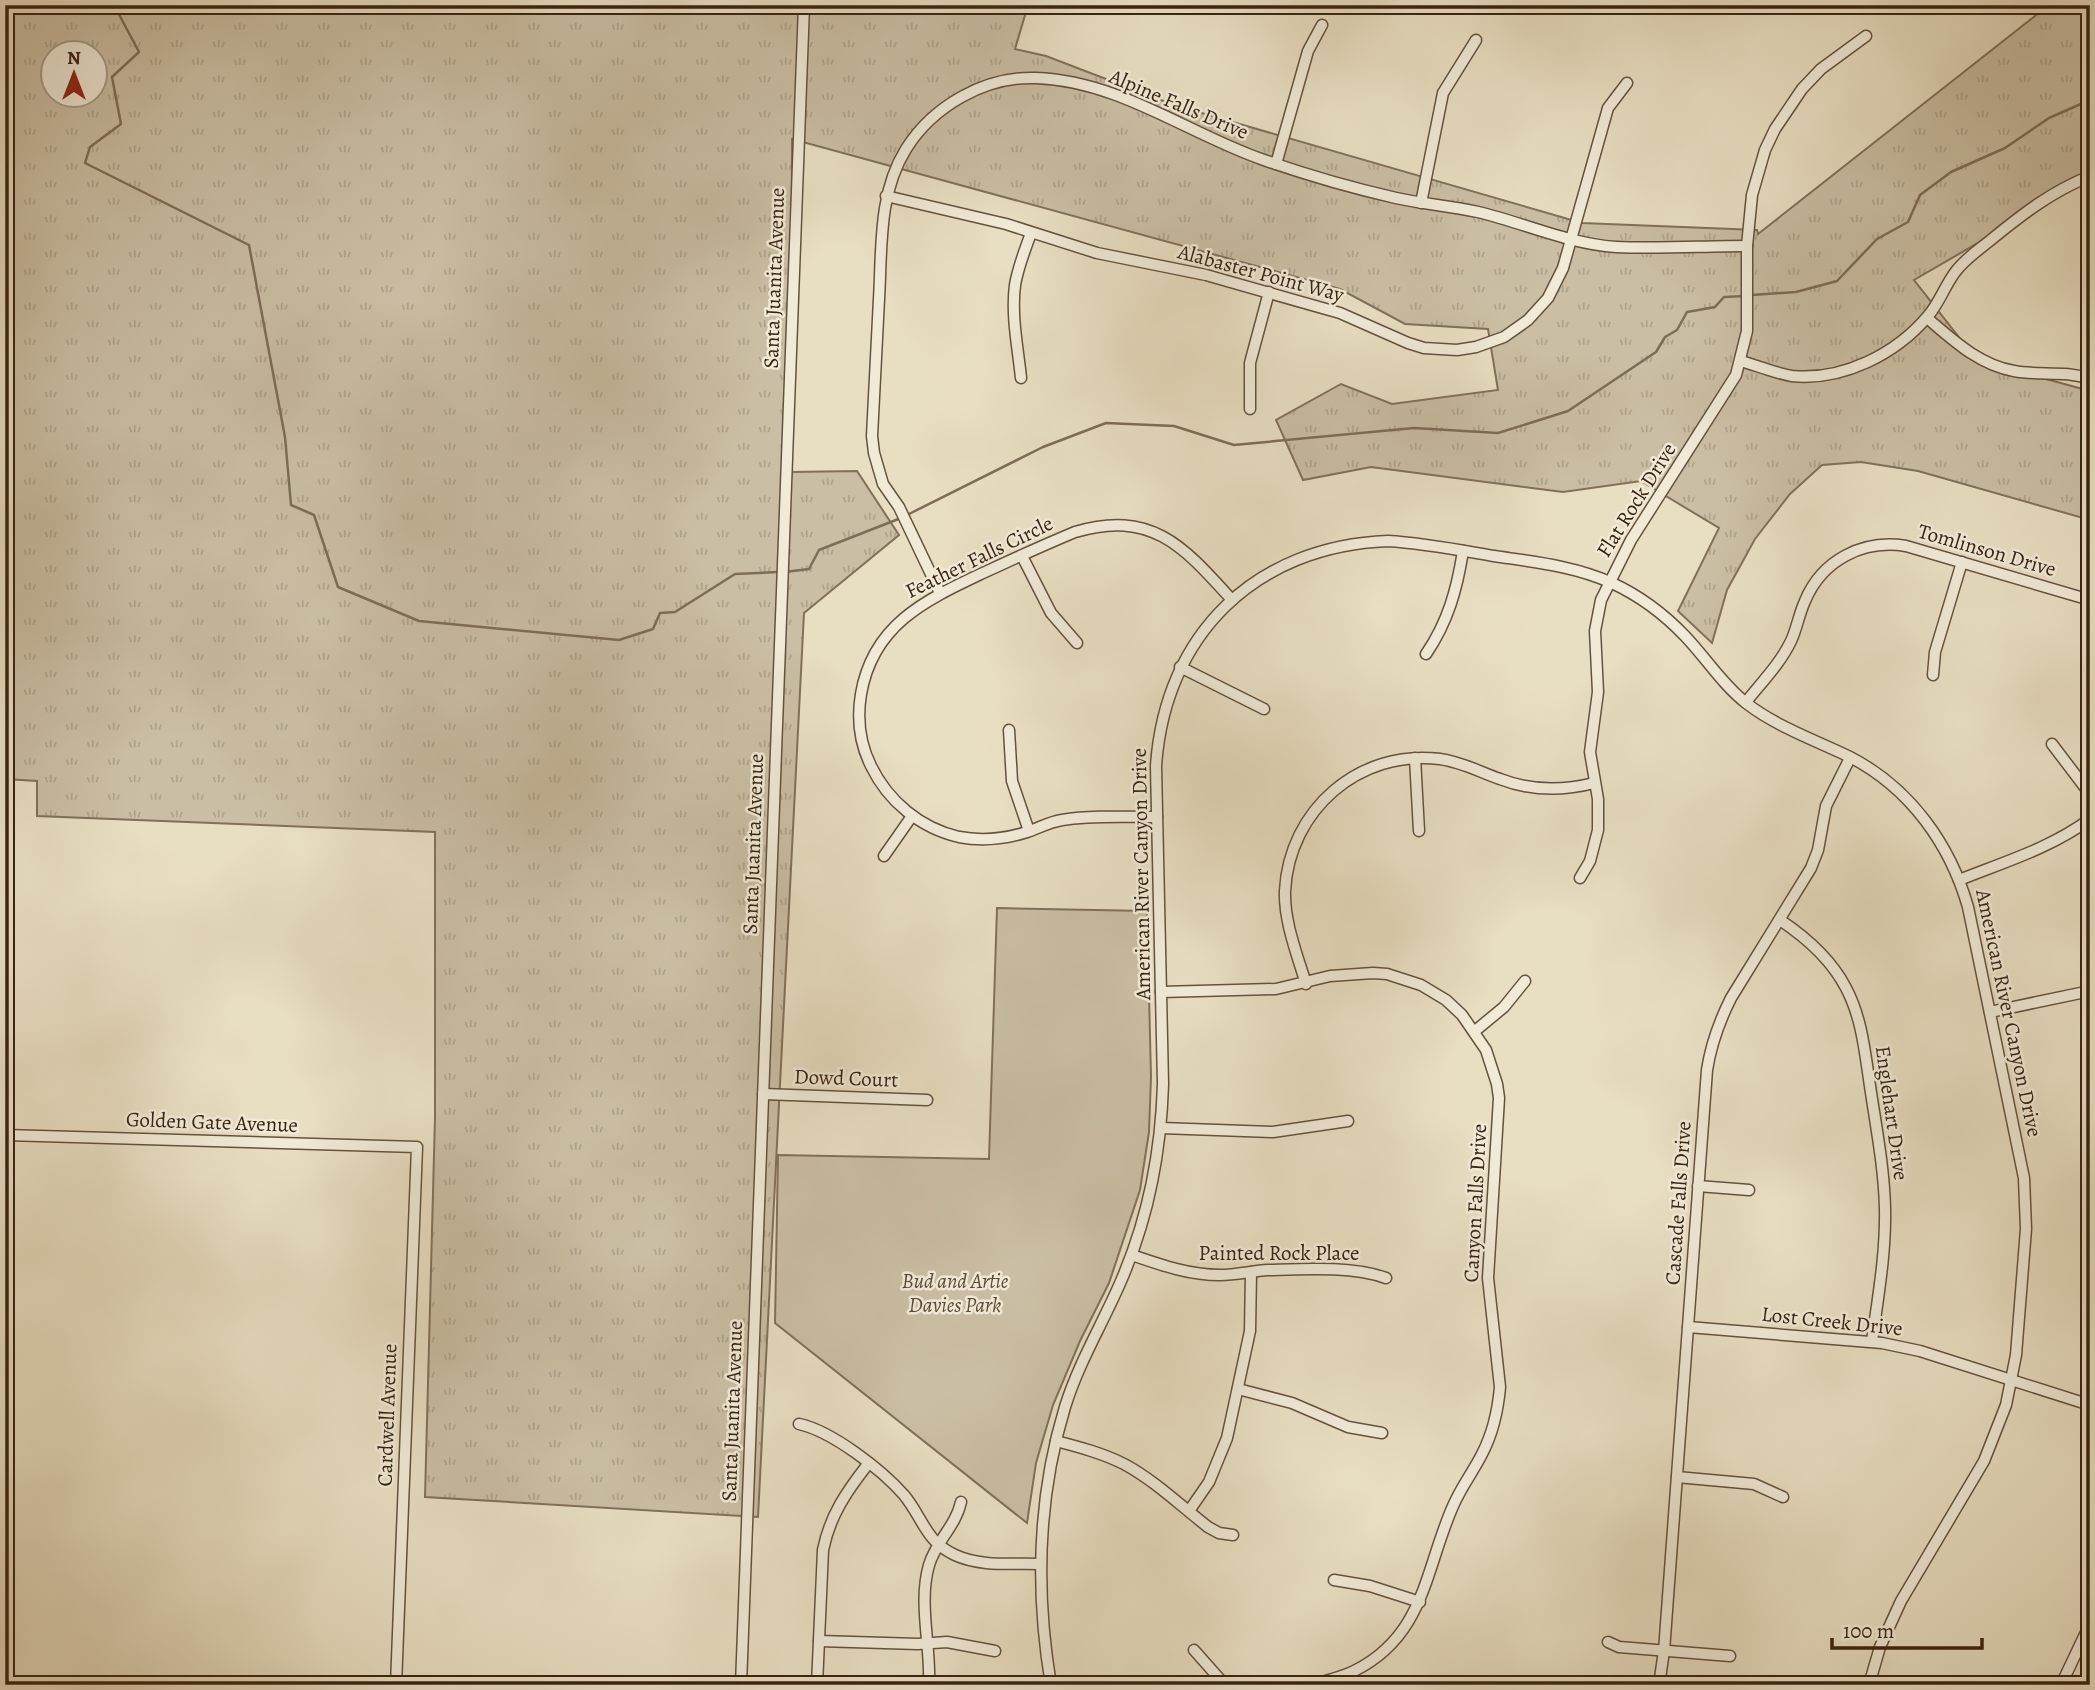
<svg xmlns="http://www.w3.org/2000/svg" width="2095" height="1690" font-family="Alegreya,serif">
<defs>
<pattern id="grass-tufts" width="24" height="20" patternUnits="userSpaceOnUse" patternTransform="scale(1.75)"><rect width="24" height="20" fill="#cabea4"/><path d="M3 7l-1-3M5 7V3M7 7l1-3M15 17l-1-3M17 17v-4M19 17l1-3" fill="none" stroke="#aea38c"/></pattern>
</defs>
<rect width="100%" height="100%" fill="#e8dec2"/>
<filter id="stains"><feTurbulence type="fractalNoise" baseFrequency=".00286" numOctaves="4"/><feColorMatrix values="0 0 0 0 .2 0 0 0 0 .09 0 0 0 0 .02 0 0 0 .5 -.17"/></filter>
<radialGradient id="worn" r=".72"><stop offset=".6" stop-color="#630" stop-opacity="0"/><stop offset="1" stop-color="#630" stop-opacity=".3"/></radialGradient>
<path fill="url(#grass-tufts)" stroke="#82705b" stroke-width="2" fill-rule="evenodd" d="M5,5H1028L1015,49L1046,56L1174,105L1582,223L1757,230L1758,234L2049,5H2090V178L1914,280L1977,360L2090,391V520L1918,471L1861,462L1822,465L1790,494L1755,539L1727,590L1712,643L1678,611L1719,528L1641,481L1563,492L1371,467L1303,480L1276,420L1341,384L1392,404L1498,390L1488,329L1405,324L1340,289L792,139L791,472L857,471L899,535L804,613L758,1517L425,1497L435,1117V832L37,816V781L5,779ZM52,52H94V94H52Z"/>
<polygon fill="#cabea4" stroke="#82705b" stroke-width="2" points="997,908 1147,911 1151,1077 1149,1132 1140,1190 1109,1283 1080,1341 1053,1405 1036,1463 1027,1523 775,1323 778,1155 989,1159"/>
<g fill="none" stroke-linecap="round" stroke-linejoin="round">
<g stroke="#7e6d58" stroke-width="2.5">
<polyline points="114,5 139,52 112,77 121,124 90,147 85,163 249,245 285,437 291,505 314,515 338,587 419,621 619,640 653,629 660,613 675,612 735,574 778,572"/>
<polyline points="5,8 34,5"/>
<polyline points="1752,295 1796,292 1837,281 1877,239 1908,222 1920,195 1951,172 2005,148 2049,118 2090,100"/>
<polyline points="907,515 1043,447 1106,423 1174,426 1234,445 1414,428 1498,433 1568,411 1656,352 1665,337 1677,330 1687,312 1715,307 1724,297 1745,296"/>
<polyline points="785,572 809,569 819,550 901,518"/>
</g>
<g stroke="#65523e" stroke-width="13">
<g id="minor">
<polyline points="1276,164 1308,51 1322,25"/>
<polyline points="886,196 1006,224 1097,253 1206,275 1340,313 1408,343 1424,348 1457,350 1476,347 1504,337 1528,320 1548,298 1563,268 1608,108 1627,83"/>
<polyline points="1421,203 1443,93 1476,40"/>
<path d="M1927,318C1953,340 1979,365 2014,371C2040,376 2065,370 2090,379"/>
<path d="M1741,361C1758,366 1775,373 1792,376C1843,381 1896,354 1928,316C1940,302 1945,285 1956,271C1966,258 1980,249 1992,239C2024,213 2051,192 2090,176"/>
<path d="M1021,378C1018,348 1011,316 1015,285C1018,267 1025,250 1031,233"/>
<polyline points="1250,409 1250,363 1269,292"/>
<polyline points="1022,556 1051,613 1077,643"/>
<path d="M940,593L899,507L883,484L874,453L872,436C874,390 877,345 879,299C882,248 878,194 906,149C933,106 985,76 1036,78C1120,81 1188,134 1264,160C1307,175 1352,188 1396,198C1423,204 1451,206 1478,212C1524,223 1569,244 1616,247C1660,249 1704,246 1747,246"/>
<path d="M1426,654C1448,622 1457,589 1463,551"/>
<polyline points="1180,667 1264,709"/>
<polyline points="1933,675 1935,652 1962,562"/>
<path d="M1746,702C1761,683 1780,664 1791,641C1797,628 1799,614 1805,601C1822,560 1863,539 1906,546L2090,600"/>
<polyline points="1009,730 1012,781 1029,831"/>
<polyline points="2052,744 2090,794"/>
<polyline points="1415,758 1419,831"/>
<path d="M1157,817C1126,817 1093,815 1062,820C1049,822 1039,828 1027,832C1005,839 981,841 959,837C920,828 888,801 871,766C860,744 857,718 861,694C873,624 926,600 983,573C1013,559 1044,545 1075,532C1152,509 1184,547 1232,600"/>
<polyline points="884,856 912,816"/>
<polyline points="1580,878 1590,861 1598,830 1598,799 1590,752 1598,692 1595,631 1601,600 1631,540 1736,375 1747,331 1747,246 1752,195 1765,150 1775,129 1802,89 1821,69 1866,36"/>
<path d="M1959,880C2004,862 2051,848 2090,819"/>
<path d="M1780,920C1807,938 1831,959 1846,988C1862,1018 1865,1053 1870,1086C1876,1127 1884,1167 1885,1208C1886,1253 1878,1297 1872,1341"/>
<path d="M1306,984C1297,954 1284,922 1285,891C1289,810 1359,749 1440,759C1462,762 1480,772 1500,779C1531,791 1563,791 1594,783"/>
<path d="M1161,992L1276,989L1330,976L1373,973L1387,974L1421,985L1446,1000L1462,1015L1486,1050L1497,1084L1499,1098L1488,1278L1500,1387C1498,1410 1493,1433 1482,1454C1473,1472 1461,1487 1453,1506C1425,1569 1425,1636 1354,1671C1340,1678 1326,1680 1313,1685"/>
<polyline points="1990,1012 2090,991"/>
<polyline points="1475,1031 1504,1007 1525,981"/>
<polyline points="763,1094 927,1100"/>
<polyline points="1161,1128 1273,1132 1348,1121"/>
<polyline points="5,1135 417,1147 396,1685"/>
<polyline points="1698,1186 1749,1190"/>
<path d="M1132,1255C1161,1265 1189,1275 1220,1275C1236,1275 1252,1271 1268,1270C1304,1269 1352,1266 1386,1278"/>
<polyline points="1688,1327 1882,1343 1920,1351 2090,1405"/>
<polyline points="1238,1389 1292,1403 1348,1427 1382,1433"/>
<path d="M799,1424C832,1431 882,1470 904,1495C923,1518 925,1541 955,1555C981,1567 1012,1563 1039,1564"/>
<path d="M1056,1441C1079,1447 1102,1453 1124,1464C1154,1480 1181,1506 1208,1527L1219,1533L1233,1535"/>
<polyline points="1677,1477 1754,1484 1783,1497"/>
<polyline points="1189,1511 1209,1482 1227,1438 1250,1331 1251,1272"/>
<polyline points="1334,1580 1370,1586 1420,1602"/>
<polyline points="819,1641 918,1644 947,1642 995,1651"/>
<polyline points="1608,1642 1619,1647 1730,1656"/>
<polyline points="1194,1650 1225,1685"/>
<polyline points="741,1685 804,5"/>
<path d="M817,1685L823,1550C830,1515 847,1491 868,1464"/>
<path d="M929,1685C931,1646 918,1603 929,1565C936,1541 956,1526 961,1502"/>
<path d="M1051,1685C1035,1590 1037,1499 1065,1407C1079,1362 1103,1323 1121,1281C1148,1219 1161,1152 1163,1084L1156,766C1165,634 1256,546 1388,541C1423,543 1459,550 1494,556C1534,562 1575,566 1612,583C1640,596 1664,614 1685,636C1706,658 1722,684 1746,703C1777,727 1815,740 1850,757C1910,788 1950,844 1968,907L2024,1178L2026,1229L2016,1355L2006,1405L1984,1461L1901,1601L1880,1647L1869,1685"/>
<path d="M1659,1685L1664,1651L1707,1070C1711,1044 1719,1022 1731,998L1811,868L1818,850L1826,806L1850,758"/>
<polyline points="2061,1685 2090,1624"/>
</g>
</g>
<use href="#minor" stroke="#f0ead7" stroke-width="10"/>
</g>
<g text-anchor="middle" dominant-baseline="central" stroke-width="5" stroke-linejoin="round" paint-order="stroke">
<g font-size="21" fill="#392312" stroke="#f0ead7">
<text transform="translate(1179 104) rotate(23)">Alpine Falls Drive</text>
<text transform="translate(1261 273) rotate(15)">Alabaster Point Way</text>
<text transform="translate(774 278) rotate(-88)">Santa Juanita Avenue</text>
<text transform="translate(1636 500) rotate(-58)">Flat Rock Drive</text>
<text transform="translate(1987 550) rotate(16)">Tomlinson Drive</text>
<text transform="translate(979 557) rotate(-26)">Feather Falls Circle</text>
<text transform="translate(753 844) rotate(-88)">Santa Juanita Avenue</text>
<text transform="translate(1141 874) rotate(-91)">American River Canyon Drive</text>
<text transform="translate(2009 1013) rotate(78)">American River Canyon Drive</text>
<text transform="translate(846 1078) rotate(2)">Dowd Court</text>
<text transform="translate(1892 1113) rotate(82)">Englehart Drive</text>
<text transform="translate(212 1122) rotate(2)">Golden Gate Avenue</text>
<text transform="translate(1475 1203) rotate(-87)">Canyon Falls Drive</text>
<text transform="translate(1678 1203) rotate(-86)">Cascade Falls Drive</text>
<text x="1279" y="1253">Painted Rock Place</text>
<text transform="translate(1832 1321) rotate(6)">Lost Creek Drive</text>
<text transform="translate(732 1411) rotate(-88)">Santa Juanita Avenue</text>
<text transform="translate(387 1415) rotate(-88)">Cardwell Avenue</text>
</g>
<g font-size="21" font-style="italic" fill="#5d4a36" stroke="#f0ead7">
<text x="955" y="1281">Bud and Artie<tspan x="955" dy="24">Davies Park</tspan></text>
</g>
</g>
<rect width="2095" height="1690" fill="none" stroke="#e8dec2" stroke-width="28"/>
<rect x="7" y="7" width="2081" height="1676" fill="none" stroke="#392312" stroke-width="3.5"/>
<rect x="14" y="14" width="2067" height="1662" fill="none" stroke="#392312" stroke-width="2"/>
<g transform="translate(74 74)"><circle r="33" fill="#f0ead7" stroke="#a79a88" stroke-width="2"/>
<path d="M0-5L12 26L0 18L-12 26Z" fill="#8f2418"/>
<text y="-10" font-size="19" font-weight="bold" text-anchor="middle" fill="#392312">N</text>
</g>
<path d="M1832 1638v10h150v-10" fill="none" stroke="#392312" stroke-width="3.5"/>
<text x="1843" y="1638" font-size="21" fill="#392312" stroke="#f0ead7" stroke-width="5" paint-order="stroke">100 m</text>
<rect width="100%" height="100%" filter="url(#stains)"/>
<rect width="100%" height="100%" fill="url(#worn)"/>
</svg>
